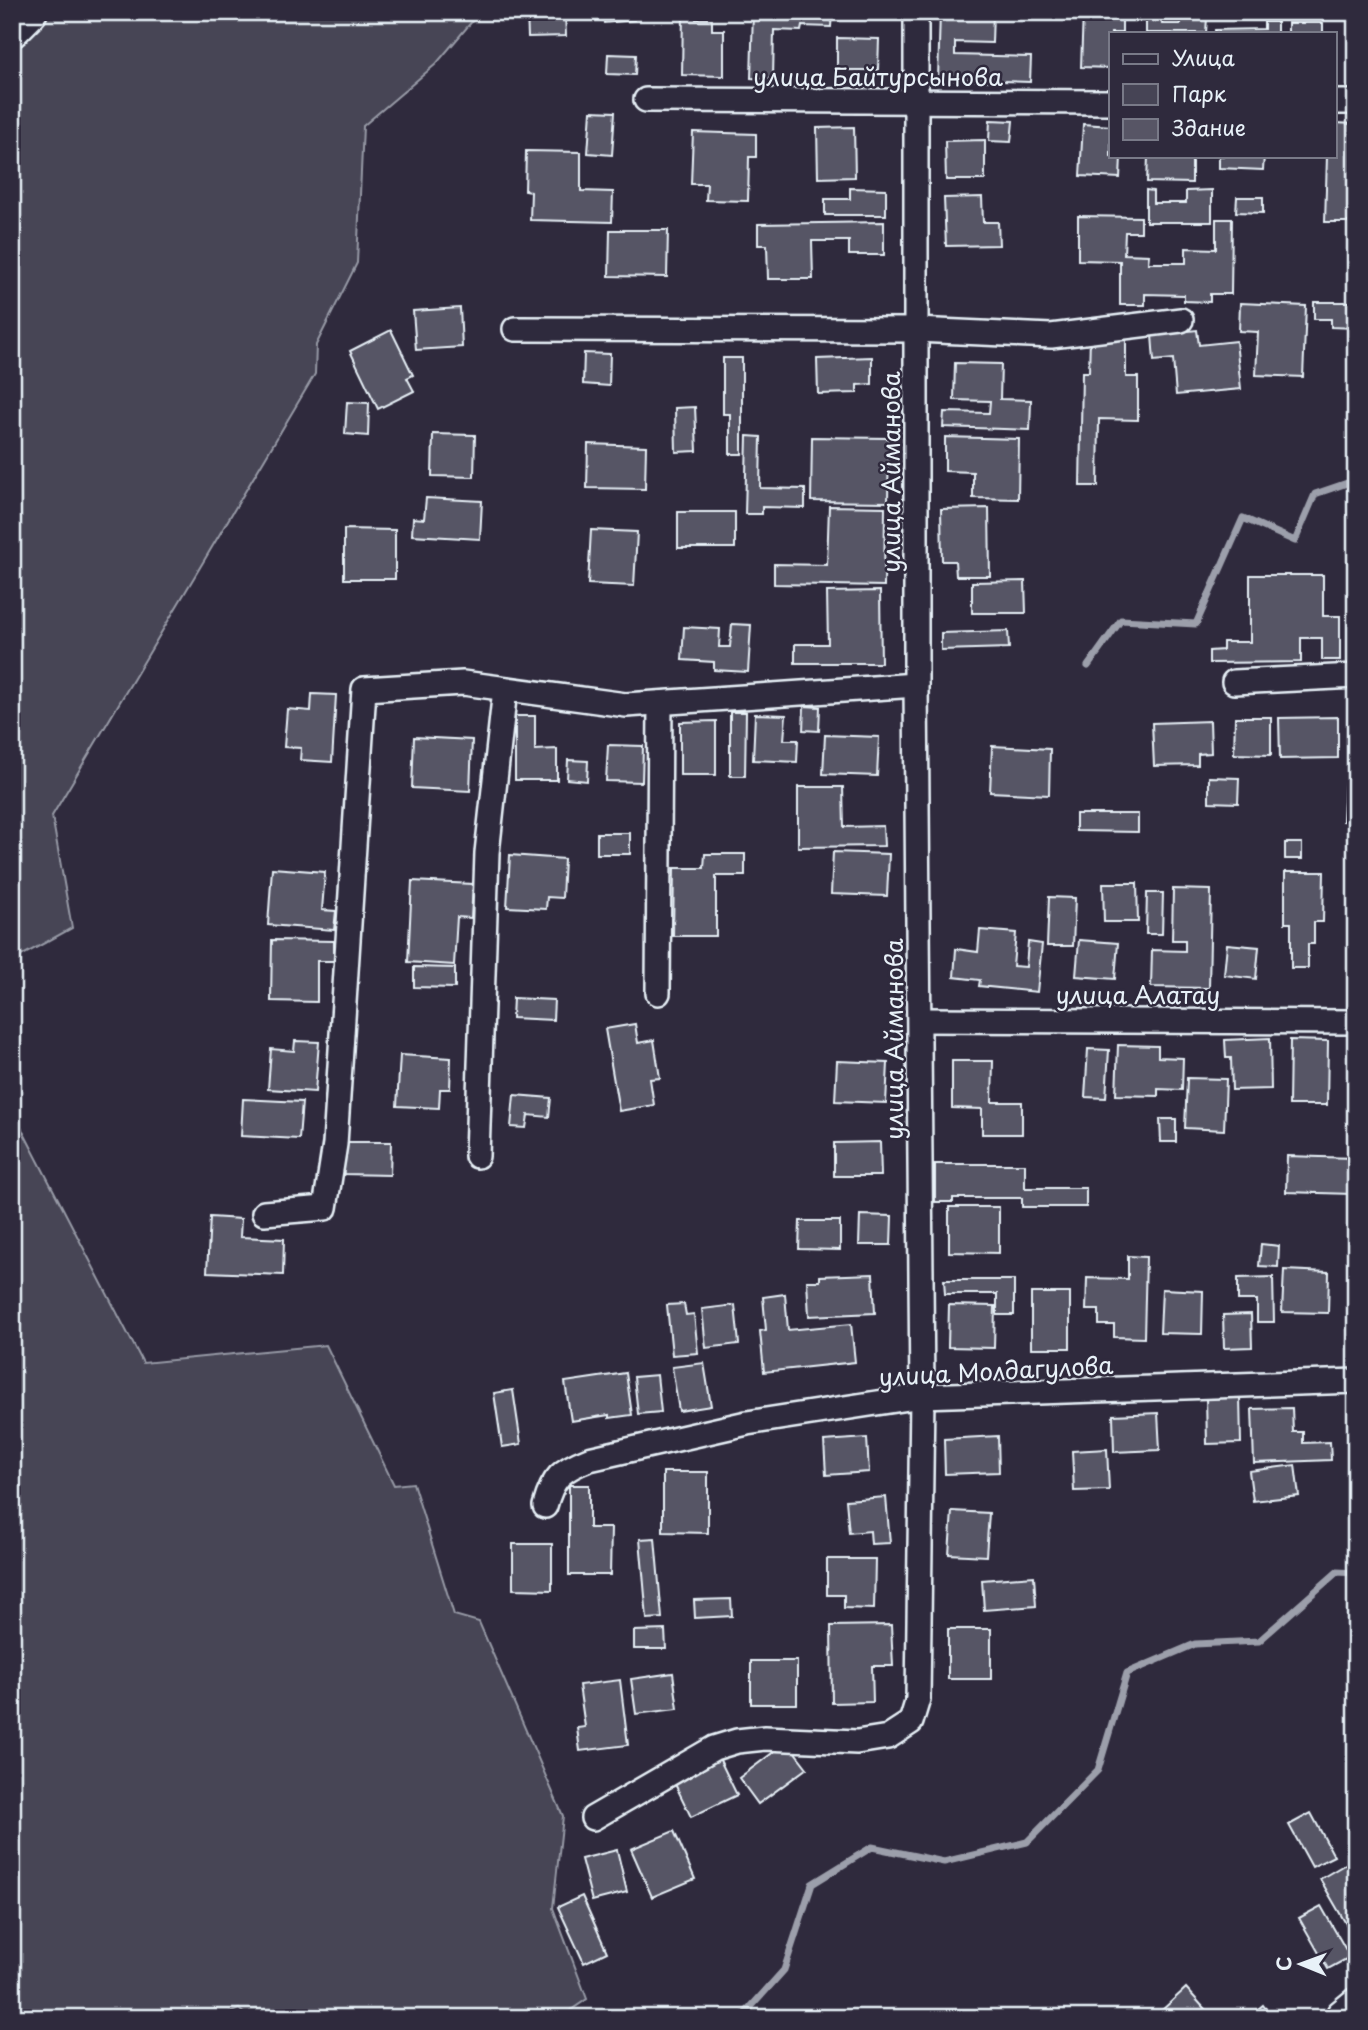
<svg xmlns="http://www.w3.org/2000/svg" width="1368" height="2030" font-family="'Playpen Sans',sans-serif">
<rect width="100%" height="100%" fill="#2f2a3d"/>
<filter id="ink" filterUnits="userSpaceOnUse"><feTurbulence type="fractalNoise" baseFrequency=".0143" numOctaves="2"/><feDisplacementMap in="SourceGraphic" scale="14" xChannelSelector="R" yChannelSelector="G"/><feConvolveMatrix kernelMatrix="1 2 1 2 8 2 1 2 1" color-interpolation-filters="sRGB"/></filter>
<g filter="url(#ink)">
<g fill="#464455" stroke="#979aa6" stroke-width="2">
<polygon points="52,12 480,12 436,64 363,126 357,263 316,345 315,374 52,816 72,928 12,961 12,51"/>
<polygon points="12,1032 16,1042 14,1114 143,1363 326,1345 394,1485 413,1483 454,1615 479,1622 563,1816 553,1908 587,1999 559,2018 249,2018 239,2009 216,2018 12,2018"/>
</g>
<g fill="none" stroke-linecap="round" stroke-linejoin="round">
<g stroke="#9c9fab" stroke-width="7">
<polyline points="1088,666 1121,620 1196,624 1243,518 1295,541 1315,494 1356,480"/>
<polyline points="741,2018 784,1970 812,1884 872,1847 944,1862 1027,1842 1098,1770 1127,1673 1195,1644 1259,1641 1337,1572 1356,1573"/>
</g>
</g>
<g fill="#575565" stroke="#e8f1f8" stroke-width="2">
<polygon points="527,12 565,12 566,36 528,37"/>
<polygon points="603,12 633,12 634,20 604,23"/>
<polygon points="683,12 696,12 696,19 712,19 712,30 724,30 724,76 682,75"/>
<polygon points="753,12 832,12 831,27 802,26 801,31 774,30 773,79 751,78"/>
<polygon points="940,12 993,12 992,43 955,42 955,55 1031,57 1030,82 938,79"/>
<polygon points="1083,12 1102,12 1102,17 1122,18 1122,33 1111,33 1111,68 1081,67"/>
<polygon points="1146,12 1163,12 1162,24 1181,24 1181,17 1207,17 1206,33 1146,33"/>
<rect x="1351" y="12" width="5" height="55"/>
<polygon points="1264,22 1277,22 1277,33 1215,33 1215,30 1264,29"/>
<rect x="1288" y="23" width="35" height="10"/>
<polygon points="837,38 879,39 878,70 837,70"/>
<polygon points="608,54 636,55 635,75 607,74"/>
<polygon points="591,111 615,112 612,155 588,153"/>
<polygon points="990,120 1013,121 1011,142 989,141"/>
<polygon points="1335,123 1354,124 1351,222 1325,222 1327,156 1335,156"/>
<polygon points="1083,124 1111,126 1111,156 1121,156 1120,178 1080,176"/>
<polygon points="854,127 855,177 818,178 817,128"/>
<polygon points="693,132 756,134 756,157 749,157 748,201 706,200 707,184 691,184"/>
<polygon points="985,140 985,180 946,180 945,141"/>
<polygon points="526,151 581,152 581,191 613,192 612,222 530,220 531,192 525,191"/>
<polygon points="1148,156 1192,156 1192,183 1147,182"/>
<polygon points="1219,156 1264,156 1263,170 1219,168"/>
<polygon points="850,188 886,189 886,215 825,215 825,199 850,199"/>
<polygon points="1146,190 1153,191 1153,203 1186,203 1186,191 1212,190 1212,222 1146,222"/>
<polygon points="982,197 983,222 998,222 999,245 946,246 944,198"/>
<polygon points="1237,197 1263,197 1263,213 1236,212"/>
<polygon points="1078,216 1141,217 1141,232 1125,232 1124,254 1149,255 1148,263 1186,263 1186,248 1216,249 1216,219 1232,219 1231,294 1210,294 1210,302 1184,301 1184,295 1145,294 1145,305 1120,305 1120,261 1078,260"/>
<polygon points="884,222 884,255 849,255 849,241 812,241 813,279 768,279 767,245 758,245 758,224"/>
<polygon points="610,230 668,230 667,277 609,276"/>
<polygon points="1314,302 1356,302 1356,328 1331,327 1331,319 1314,319"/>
<polygon points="1240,303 1306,306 1303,377 1256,375 1258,332 1239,331"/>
<polygon points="460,308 462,347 416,350 413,311"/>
<polygon points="391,330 413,375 407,378 414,391 378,409 350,351"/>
<polygon points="1197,330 1199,345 1236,341 1241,389 1176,395 1173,359 1154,361 1152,335"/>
<polygon points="1090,338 1126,339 1126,377 1138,377 1138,420 1099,419 1098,486 1080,486 1082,372 1089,372"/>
<polygon points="584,353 610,354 609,386 583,384"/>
<polygon points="872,357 872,384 857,385 857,393 818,394 817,359"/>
<polygon points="723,358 742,358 742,454 730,454 730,414 723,414"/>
<polygon points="955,363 1001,364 1000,399 1031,400 1030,430 943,427 944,412 989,413 990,401 954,400"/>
<polygon points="347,402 369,403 368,436 345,434"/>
<polygon points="695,407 697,451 676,452 675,408"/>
<polygon points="433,434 475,435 474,477 432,476"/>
<polygon points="747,436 761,437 760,488 805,489 805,508 762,507 762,514 745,514"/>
<polygon points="812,437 889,438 888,502 811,501"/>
<polygon points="945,437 1019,439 1018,499 973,498 973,472 945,471"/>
<polygon points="588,444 646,446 645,489 587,488"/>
<polygon points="426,498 482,501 480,539 412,535 413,518 424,519"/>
<polygon points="829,506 885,507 884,586 774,584 774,564 827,565"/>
<polygon points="989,508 990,576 956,576 955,561 942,561 941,509"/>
<rect x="678" y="512" width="57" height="36"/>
<polygon points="344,529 395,530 395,579 344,579"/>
<polygon points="591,530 637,532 634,586 588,584"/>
<polygon points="1250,575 1323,575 1323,616 1340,616 1340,660 1322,660 1322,638 1301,638 1301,662 1209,663 1209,651 1223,650 1223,642 1250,642"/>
<polygon points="1025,581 1026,613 972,613 972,582"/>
<polygon points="880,591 881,663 795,663 795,644 828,644 827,592"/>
<polygon points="732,624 751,625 748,672 714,670 714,662 682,660 684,627 720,629 719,647 730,647"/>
<polygon points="1008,631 1009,648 941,650 941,633"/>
<polygon points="312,694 336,695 332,762 300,760 301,748 284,747 287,709 311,711"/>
<polygon points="804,706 820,707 819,731 803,730"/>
<polygon points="730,712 746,712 745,776 730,776"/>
<rect x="1349" y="712" width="7" height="56"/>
<polygon points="755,714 786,715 784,740 798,740 797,762 753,760"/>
<polygon points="515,716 535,716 535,750 557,749 557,780 515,780"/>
<polygon points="1235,717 1271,717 1271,755 1234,754"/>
<polygon points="1338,717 1338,758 1280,759 1279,718"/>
<polygon points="716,721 716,775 680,775 680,722"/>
<polygon points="1210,721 1211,753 1198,754 1198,765 1154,766 1152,723"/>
<polygon points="825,735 879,737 877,776 823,774"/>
<polygon points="414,737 472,740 470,791 412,788"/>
<polygon points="608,745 643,746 642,782 606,781"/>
<polygon points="992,746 1050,749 1049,795 990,792"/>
<polygon points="568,760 588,761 587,781 567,779"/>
<polygon points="1209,777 1239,778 1238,803 1209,802"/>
<polygon points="1345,782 1356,782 1356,822 1343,821"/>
<polygon points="798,787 843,787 844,827 883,826 884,846 798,847"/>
<polygon points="1076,814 1138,814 1138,832 1076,831"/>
<rect x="597" y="833" width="33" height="21"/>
<rect x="1285" y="843" width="17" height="16"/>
<polygon points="833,852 889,854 887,896 831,894"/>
<polygon points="705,854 745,854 745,876 716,876 716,936 673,936 674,868 704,868"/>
<polygon points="510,855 564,859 562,898 547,897 546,909 507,907"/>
<polygon points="272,868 325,872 322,910 336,911 334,930 268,925"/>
<polygon points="1285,872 1324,872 1323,922 1314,922 1314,944 1308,944 1308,968 1291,968 1291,923 1285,923"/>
<polygon points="412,881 473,884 471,918 457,917 454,965 408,962"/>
<polygon points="1103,883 1137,883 1138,922 1104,922"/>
<polygon points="1173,889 1211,890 1209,988 1151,987 1152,950 1185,951 1185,940 1172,940"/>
<polygon points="1147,893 1163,893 1162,934 1146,934"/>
<polygon points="1049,897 1075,898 1073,946 1047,946"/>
<polygon points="1353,919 1356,919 1356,989 1351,989"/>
<polygon points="980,930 1016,933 1013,966 1026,967 1028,942 1042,944 1037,992 979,986 980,980 954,977 956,949 978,952"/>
<polygon points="272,940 334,941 334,961 317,961 317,1002 271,1001"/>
<polygon points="1079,940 1118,943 1115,979 1076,976"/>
<polygon points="1227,944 1259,947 1256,979 1224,975"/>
<polygon points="414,967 455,968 455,988 414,987"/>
<polygon points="513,998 554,1000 553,1020 512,1018"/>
<polygon points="635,1024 638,1043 654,1040 660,1078 650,1079 654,1105 619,1111 605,1029"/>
<polygon points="1270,1038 1271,1089 1232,1090 1231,1058 1226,1058 1225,1040"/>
<polygon points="1290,1040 1328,1041 1327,1105 1289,1105"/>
<polygon points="295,1041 319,1042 315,1092 268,1089 271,1049 294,1051"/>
<polygon points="1118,1045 1158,1046 1158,1057 1183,1058 1182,1090 1158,1089 1158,1096 1116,1095"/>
<polygon points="1088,1049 1109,1050 1106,1098 1085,1097"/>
<polygon points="400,1055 451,1058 450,1089 440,1089 439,1108 397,1106"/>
<polygon points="837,1061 888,1063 886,1103 835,1101"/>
<polygon points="952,1061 993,1061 992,1102 1022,1102 1022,1134 982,1134 982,1109 952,1108"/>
<polygon points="1187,1078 1226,1079 1224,1130 1185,1128"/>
<polygon points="514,1095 551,1098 549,1117 528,1115 526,1128 511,1127"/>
<polygon points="243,1099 302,1102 299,1139 241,1136"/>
<polygon points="1160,1119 1176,1119 1176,1142 1161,1142"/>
<polygon points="344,1142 391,1142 390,1175 343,1174"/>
<polygon points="880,1142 881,1176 834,1176 834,1143"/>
<polygon points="1287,1156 1354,1158 1352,1194 1286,1192"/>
<polygon points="935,1164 1025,1164 1025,1188 1086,1188 1086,1207 1022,1207 1022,1198 953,1198 953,1202 935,1202"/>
<polygon points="949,1207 999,1207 999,1253 949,1252"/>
<polygon points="860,1215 892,1216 891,1245 859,1245"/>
<polygon points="210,1217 241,1219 240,1237 284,1239 283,1275 207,1272"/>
<polygon points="800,1221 840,1221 840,1250 799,1249"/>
<polygon points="1261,1244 1279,1246 1278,1267 1259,1266"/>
<polygon points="1128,1256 1146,1257 1144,1338 1114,1337 1114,1325 1099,1325 1099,1310 1086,1310 1087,1278 1128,1279"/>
<polygon points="1284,1270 1329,1272 1328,1313 1282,1312"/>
<polygon points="873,1274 875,1313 809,1316 807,1281 820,1281 820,1276"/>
<polygon points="1273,1277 1274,1322 1257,1322 1257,1300 1238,1300 1238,1278"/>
<polygon points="944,1280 1014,1280 1014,1315 997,1315 997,1294 945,1294"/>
<polygon points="1162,1289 1203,1291 1202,1334 1160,1333"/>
<rect x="1031" y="1293" width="39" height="55"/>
<polygon points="785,1294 788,1330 851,1324 855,1362 764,1372 760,1331 766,1330 763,1297"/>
<polygon points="684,1304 686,1315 694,1314 698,1353 672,1355 667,1305"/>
<polygon points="735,1305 739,1344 706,1348 702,1309"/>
<polygon points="949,1305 995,1306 994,1348 948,1347"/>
<polygon points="1251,1314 1252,1347 1224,1348 1223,1315"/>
<polygon points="704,1363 711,1406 679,1411 672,1367"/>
<polygon points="626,1373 632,1415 609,1418 609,1415 571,1421 565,1382"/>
<polygon points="657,1375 661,1412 638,1414 634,1377"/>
<polygon points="513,1390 521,1444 502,1447 494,1393"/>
<polygon points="1240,1396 1241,1443 1207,1444 1206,1397"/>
<polygon points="1292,1408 1293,1432 1303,1432 1303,1443 1330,1442 1331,1460 1254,1463 1252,1409"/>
<polygon points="1158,1413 1160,1450 1114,1452 1113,1415"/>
<polygon points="998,1436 999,1472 945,1474 944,1439"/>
<polygon points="867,1438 869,1472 826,1475 824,1441"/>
<polygon points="1107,1449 1109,1490 1074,1491 1072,1451"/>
<polygon points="1295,1465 1299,1496 1253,1501 1249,1471"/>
<polygon points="663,1472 708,1472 708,1533 663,1532"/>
<polygon points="569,1485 589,1485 589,1528 611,1528 610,1575 569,1575"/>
<polygon points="886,1497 890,1543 871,1544 870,1531 849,1533 846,1500"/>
<polygon points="952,1511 989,1513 986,1556 949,1554"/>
<polygon points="655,1538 662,1618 647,1619 640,1539"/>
<polygon points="513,1544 552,1544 552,1590 513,1589"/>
<polygon points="827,1559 875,1559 874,1609 844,1608 844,1595 827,1595"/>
<polygon points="1034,1576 1036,1606 984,1610 982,1580"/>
<polygon points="731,1599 732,1616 695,1618 694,1600"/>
<polygon points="891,1625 893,1666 872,1666 873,1702 832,1703 831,1626"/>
<rect x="948" y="1629" width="43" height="50"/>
<polygon points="665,1630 666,1649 634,1649 634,1631"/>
<rect x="751" y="1661" width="46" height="43"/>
<polygon points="673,1673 678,1709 636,1714 631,1679"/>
<polygon points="620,1680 628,1745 580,1751 577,1728 585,1727 579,1685"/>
<polygon points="787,1742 807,1768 758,1804 739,1778"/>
<polygon points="719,1758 737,1795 691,1817 673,1780"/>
<polygon points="1311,1813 1334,1856 1312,1867 1289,1825"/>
<polygon points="674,1831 695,1879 652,1897 631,1849"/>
<polygon points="617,1850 627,1892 592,1901 581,1859"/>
<polygon points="1356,1858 1356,1925 1349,1929 1320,1879"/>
<polygon points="582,1896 607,1952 584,1963 558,1907"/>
<polygon points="1321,1906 1350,1957 1328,1969 1299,1918"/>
<polygon points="1186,1988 1213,2018 1167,2018 1161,2011"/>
<polygon points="1263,2005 1273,2018 1247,2018"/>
</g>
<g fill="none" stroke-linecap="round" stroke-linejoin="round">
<g stroke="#e8f1f8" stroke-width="28">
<g id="street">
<polyline points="646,100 1111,102"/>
<polyline points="1335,102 1356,102"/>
<polyline points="515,329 916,330 1051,336 1181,320"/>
<polyline points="1234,682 1356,676"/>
<polyline points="658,993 660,703"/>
<polyline points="920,1020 1356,1022"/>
<polyline points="477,1156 487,853 505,689"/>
<polyline points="264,1213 325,1208 335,1144 364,689 463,683 626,705 916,685"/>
<path d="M545,1506C553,1477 561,1470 589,1459L747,1423L922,1396L1356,1381"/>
<polyline points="593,1818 714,1748 737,1741 765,1738 857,1742 888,1737 911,1722 918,1699 922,1396 916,685 916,12"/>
<polyline points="1343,2018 1339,2013 1356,1999"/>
</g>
</g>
<g stroke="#e8f1f8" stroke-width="38">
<polyline id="secondary" points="12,30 30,12"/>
</g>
<use href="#street" stroke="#2f2a3d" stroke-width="23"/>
<use href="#secondary" stroke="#2f2a3d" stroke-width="33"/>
</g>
</g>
<g text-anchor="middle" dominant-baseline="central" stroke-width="5" stroke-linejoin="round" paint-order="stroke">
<g font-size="24" fill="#e8f1f8" stroke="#2f2a3d">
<text x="878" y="76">улица Байтурсынова</text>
<text transform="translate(890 472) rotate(-90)">улица Айманова</text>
<text x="1138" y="994">улица Алатау</text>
<text transform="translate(893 1039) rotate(-90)">улица Айманова</text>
<text transform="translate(996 1370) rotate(-3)">улица Молдагулова</text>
</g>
</g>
<rect width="1368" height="2030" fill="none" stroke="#2f2a3d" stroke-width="42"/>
<rect x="21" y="21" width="1326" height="1988" fill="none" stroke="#e8f1f8" stroke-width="2.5" filter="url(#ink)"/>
<rect x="1109" y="32" width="228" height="126" fill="#2f2a3d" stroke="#797a88" stroke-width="2"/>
<rect x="1123" y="54" width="35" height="10" fill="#2f2a3d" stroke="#797a88" stroke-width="2"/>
<text x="1172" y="66" font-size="21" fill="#e8f1f8">Улица</text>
<rect x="1123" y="84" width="35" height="21" fill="#464455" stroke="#797a88" stroke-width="2"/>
<text x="1172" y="102" font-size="21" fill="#e8f1f8">Парк</text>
<rect x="1123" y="119" width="35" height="21" fill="#575565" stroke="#797a88" stroke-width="2"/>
<text x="1172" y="136" font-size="21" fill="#e8f1f8">Здание</text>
<g transform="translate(1301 1964) rotate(271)" stroke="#2f2a3d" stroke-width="5" paint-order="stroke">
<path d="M0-5L12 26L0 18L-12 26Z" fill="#e8f1f8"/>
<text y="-10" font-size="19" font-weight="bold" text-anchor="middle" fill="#e8f1f8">С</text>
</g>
</svg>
